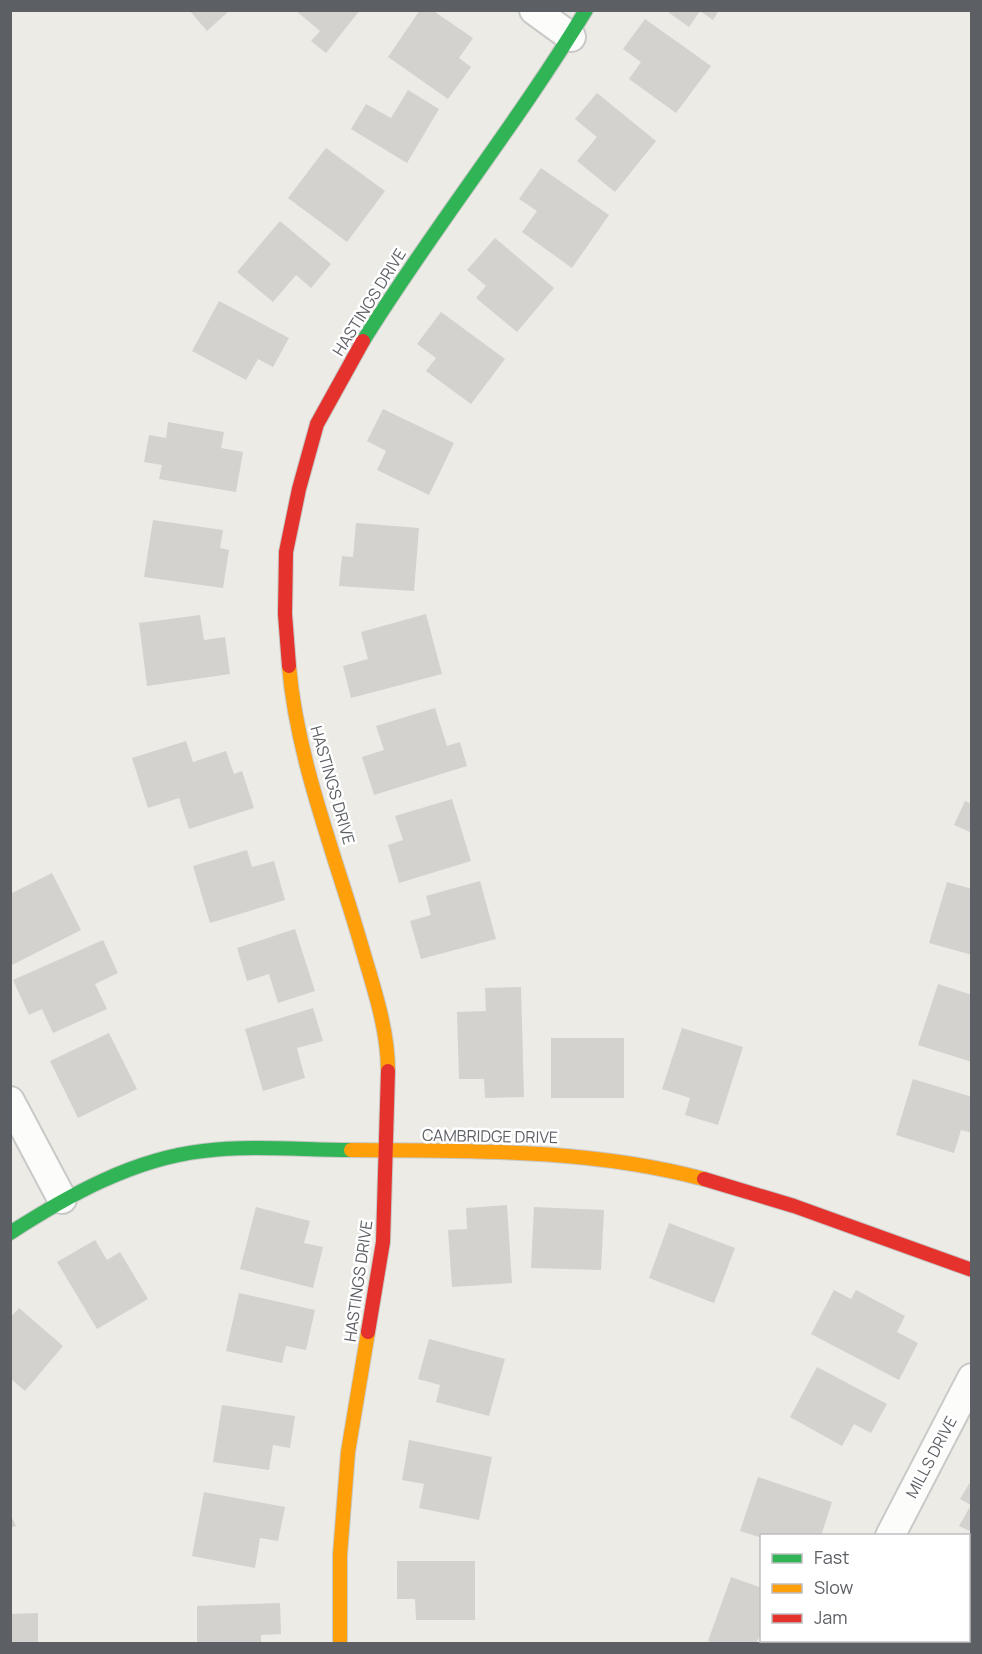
<svg xmlns="http://www.w3.org/2000/svg" width="982" height="1654" font-family="Manrope,sans-serif">
<rect width="100%" height="100%" fill="#ecebe6"/>
<g fill="#d3d2cf">
<polygon points="189,10 230,10 207,31"/>
<polygon points="295,10 360,10 326,53 311,41 320,31"/>
<polygon points="420,10 432,10 473,38 459,58 471,67 448,99 388,57"/>
<polygon points="665,10 719,10 713,20 700,11 689,27"/>
<polygon points="645,19 711,66 676,113 629,79 641,62 623,49"/>
<polygon points="408,90 439,109 407,163 351,129 366,104 391,118"/>
<polygon points="597,93 656,141 615,192 577,161 597,137 575,119"/>
<polygon points="326,148 385,191 347,242 288,198"/>
<polygon points="541,168 609,215 572,268 522,232 537,211 519,199"/>
<polygon points="280,221 331,264 311,288 296,275 273,302 237,272"/>
<polygon points="495,238 554,288 517,332 476,298 486,286 467,270"/>
<polygon points="219,301 289,338 273,367 258,359 246,380 192,351"/>
<polygon points="441,312 505,359 471,404 426,371 436,358 417,344"/>
<polygon points="383,409 454,443 429,495 377,470 386,451 367,441"/>
<polygon points="168,422 224,432 221,448 243,452 236,492 159,479 162,465 144,462 149,435 166,438"/>
<polygon points="153,520 223,530 220,548 229,550 223,588 144,577"/>
<polygon points="356,523 419,528 414,591 339,586 342,556 353,557"/>
<polygon points="426,614 442,674 351,698 343,666 368,659 361,632"/>
<polygon points="200,615 204,640 225,637 230,674 147,686 139,623"/>
<polygon points="435,708 447,746 460,742 467,766 374,795 362,757 384,750 376,726"/>
<polygon points="186,741 193,762 226,751 234,774 242,771 254,808 189,829 179,798 148,808 132,758"/>
<polygon points="452,799 471,861 399,883 388,845 403,840 395,816"/>
<polygon points="965,801 972,804 972,833 954,825"/>
<polygon points="247,850 252,867 274,861 285,900 210,923 193,866"/>
<polygon points="52,873 81,930 10,966 10,894"/>
<polygon points="480,881 496,939 421,959 410,921 431,915 426,896"/>
<polygon points="947,882 972,889 972,955 929,943"/>
<polygon points="295,929 315,991 278,1003 269,974 247,981 237,948"/>
<polygon points="103,940 118,973 95,984 107,1009 53,1033 42,1009 29,1015 13,980"/>
<polygon points="938,984 972,995 972,1062 918,1045"/>
<polygon points="521,987 524,1097 485,1098 484,1079 459,1079 457,1012 486,1011 485,988"/>
<polygon points="313,1008 323,1041 297,1048 305,1078 263,1091 245,1029"/>
<polygon points="682,1028 743,1047 718,1125 685,1115 690,1098 662,1089"/>
<polygon points="109,1033 137,1089 78,1118 50,1061"/>
<rect x="551" y="1038" width="73" height="60"/>
<polygon points="913,1079 972,1097 972,1133 961,1130 954,1153 896,1135"/>
<polygon points="507,1205 512,1283 452,1287 448,1230 467,1229 466,1208"/>
<polygon points="256,1207 310,1221 304,1243 323,1247 313,1288 240,1269"/>
<polygon points="534,1207 604,1210 601,1270 531,1268"/>
<polygon points="669,1223 735,1248 714,1303 649,1278"/>
<polygon points="95,1240 107,1260 120,1252 148,1299 97,1329 57,1262"/>
<polygon points="834,1290 851,1299 856,1290 905,1316 897,1332 918,1343 899,1380 811,1334"/>
<polygon points="239,1293 315,1310 306,1350 286,1346 282,1363 226,1351"/>
<polygon points="19,1308 63,1346 25,1391 10,1378 10,1318"/>
<polygon points="429,1339 505,1359 489,1416 436,1402 440,1385 418,1379"/>
<polygon points="817,1367 887,1404 871,1433 854,1424 842,1446 790,1417"/>
<polygon points="222,1405 295,1416 290,1448 273,1445 269,1470 213,1462"/>
<polygon points="409,1440 492,1457 479,1520 419,1508 424,1484 402,1480"/>
<polygon points="758,1477 832,1502 821,1536 762,1536 762,1538 740,1531"/>
<polygon points="972,1479 972,1532 959,1526 971,1505 960,1499"/>
<polygon points="204,1492 285,1507 278,1541 260,1538 255,1568 192,1556"/>
<polygon points="10,1514 16,1526 10,1528"/>
<polygon points="397,1561 475,1561 475,1620 416,1620 415,1599 397,1599"/>
<polygon points="731,1577 762,1588 762,1630 756,1644 716,1644 708,1641"/>
<polygon points="968,1598 972,1599 969,1615 968,1615"/>
<polygon points="280,1603 281,1634 261,1635 261,1644 197,1644 197,1606"/>
<polygon points="38,1613 38,1644 10,1644 10,1614"/>
<polygon points="901,1640 961,1640 960,1644 901,1644"/>
</g>
<g fill="none" stroke-linecap="round" stroke-linejoin="round">
<g stroke="#c9c9c8" stroke-width="32">
<g id="street">
<polyline points="534,10 571,37"/>
<polyline points="10,1101 62,1199"/>
<polyline points="890,1536 972,1378"/>
<polyline points="846,1644 847,1640"/>
</g>
</g>
<g stroke="#c7c8c6" stroke-width="16">
<g id="fast">
<path d="M363,341C433,228 517,124 586,10"/>
<path d="M10,1233C69,1195 133,1159 203,1151C252,1145 302,1150 351,1150"/>
</g>
</g>
<g stroke="#c7c8c6" stroke-width="16">
<g id="slow">
<path d="M289,666C297,759 334,852 360,941C372,983 388,1027 388,1071"/>
<path d="M351,1150C469,1151 589,1148 704,1179"/>
<polyline points="340,1644 340,1555 348,1452 368,1332"/>
</g>
</g>
<g stroke="#c7c8c6" stroke-width="16">
<g id="jam">
<polyline points="289,666 285,614 286,552 299,489 317,424 363,341"/>
<polyline points="704,1179 794,1206 972,1270"/>
<polyline points="368,1332 383,1242 388,1071"/>
</g>
</g>
<use href="#street" stroke="#fcfcfb" stroke-width="28"/>
<use href="#fast" stroke="#30b455" stroke-width="14"/>
<use href="#slow" stroke="#ff9f0a" stroke-width="14"/>
<use href="#jam" stroke="#e5322d" stroke-width="14"/>
</g>
<g text-anchor="middle" dominant-baseline="central" stroke-width="5" stroke-linejoin="round" paint-order="stroke">
<g font-size="16" fill="#5c5f64" stroke="#fff">
<text transform="translate(369 302) rotate(-58)">HASTINGS DRIVE</text>
<text transform="translate(333 785) rotate(74)">HASTINGS DRIVE</text>
<text transform="translate(490 1136) rotate(1)">CAMBRIDGE DRIVE</text>
<text transform="translate(358 1281) rotate(-82)">HASTINGS DRIVE</text>
<text transform="translate(931 1457) rotate(-62)">MILLS DRIVE</text>
</g>
</g>
<rect width="982" height="1654" fill="none" stroke="#5c5f64" stroke-width="24"/>
<rect x="760" y="1534" width="210" height="108" fill="#ffffff" stroke="#bebfc1" stroke-width="1.5"/>
<rect x="772" y="1554" width="30" height="9" fill="#30b455" stroke="#bebfc1" stroke-width="1.5"/>
<text x="814" y="1564" font-size="18" fill="#5c5f64">Fast</text>
<rect x="772" y="1584" width="30" height="9" fill="#ff9f0a" stroke="#bebfc1" stroke-width="1.5"/>
<text x="814" y="1594" font-size="18" fill="#5c5f64">Slow</text>
<rect x="772" y="1614" width="30" height="9" fill="#e5322d" stroke="#bebfc1" stroke-width="1.5"/>
<text x="814" y="1624" font-size="18" fill="#5c5f64">Jam</text>
</svg>
